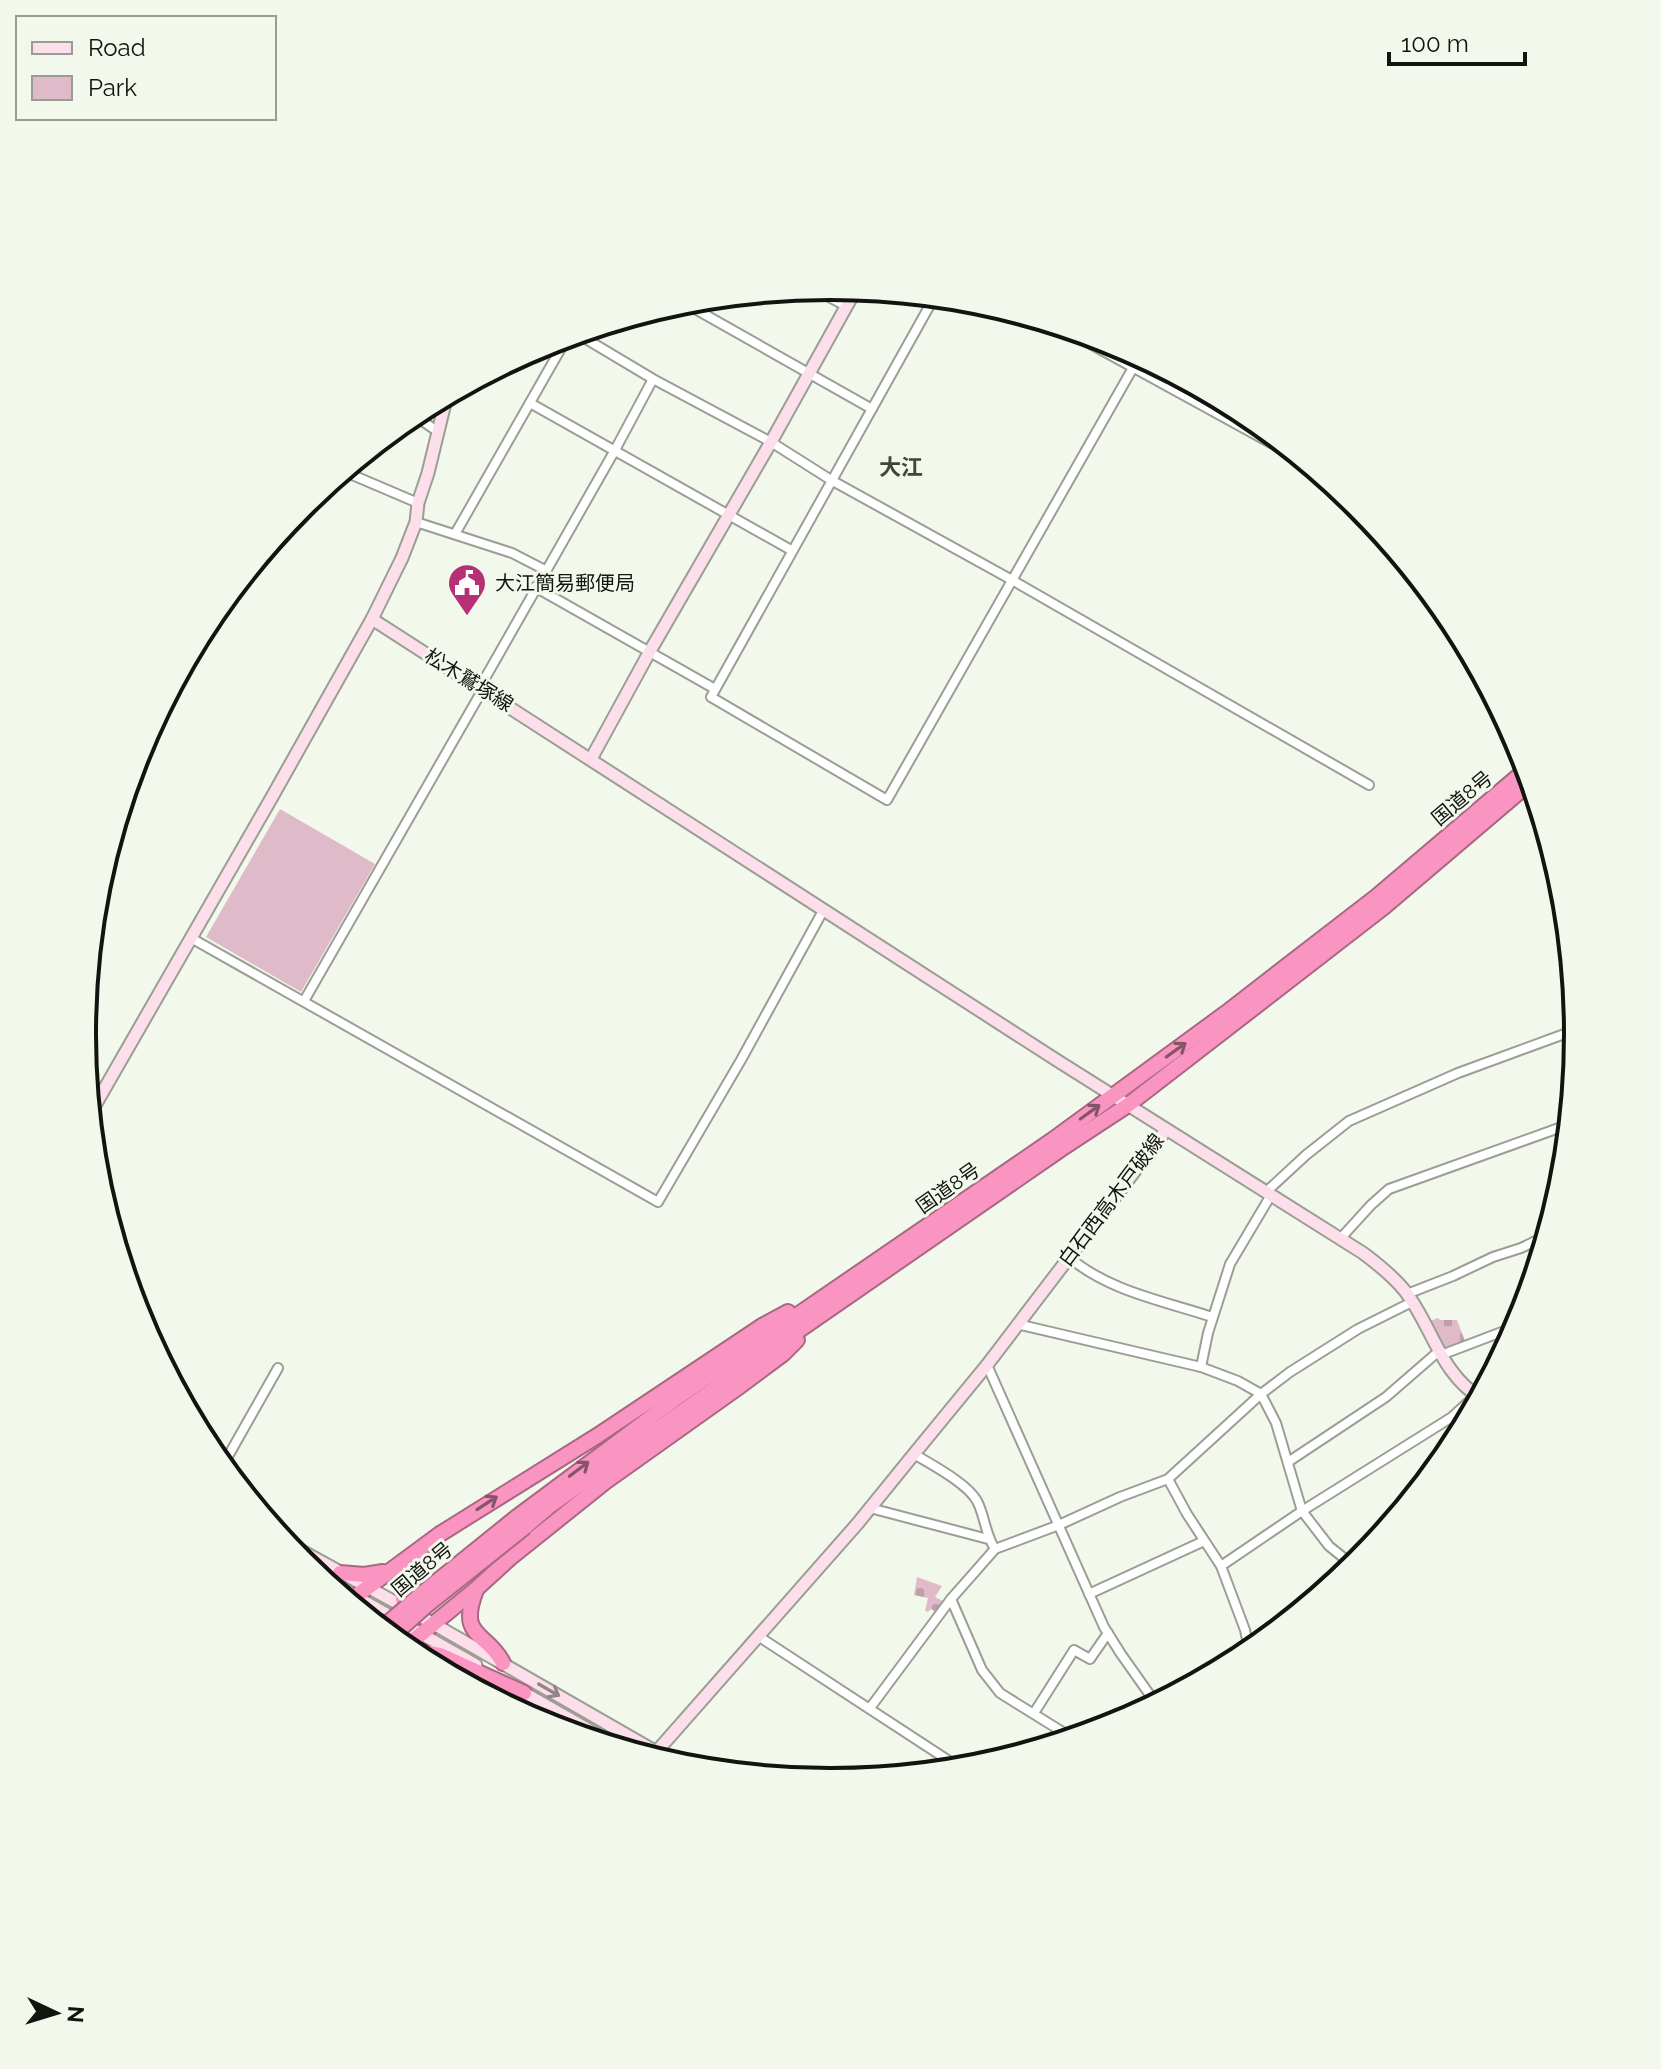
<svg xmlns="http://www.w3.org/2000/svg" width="1661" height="2069" font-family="Raleway,'Noto Sans JP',sans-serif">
<defs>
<pattern id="cemetery-stones" width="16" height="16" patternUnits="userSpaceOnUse" patternTransform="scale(2)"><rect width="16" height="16" fill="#dfbac8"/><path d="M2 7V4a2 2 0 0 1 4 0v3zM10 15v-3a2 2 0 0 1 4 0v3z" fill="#be9fab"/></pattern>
</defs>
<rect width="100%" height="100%" fill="#f3f8ec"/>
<g fill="url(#cemetery-stones)">
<polygon points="1438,1318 1440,1320 1457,1320 1465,1341 1444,1349 1430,1321"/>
<polygon points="917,1577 942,1586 935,1597 943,1601 936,1612 931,1609 928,1612 925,1611 928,1598 914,1595"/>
</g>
<polygon fill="#dfbac8" points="280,809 375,864 301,992 206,937"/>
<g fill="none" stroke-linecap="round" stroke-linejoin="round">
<g stroke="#9a9e93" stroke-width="12">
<g id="street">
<polyline points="812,288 846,306"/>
<polyline points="935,296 711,697 887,800 1134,366"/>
<polyline points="681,301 872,409"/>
<polyline points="1054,324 1309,464"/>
<polyline points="576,333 653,379 771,442 831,480 1012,580 1369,785"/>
<polyline points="530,403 791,550"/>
<polyline points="412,414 437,431"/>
<polyline points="343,471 418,503"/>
<polyline points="416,522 512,553 545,570"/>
<polyline points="455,534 568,336"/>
<polyline points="535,587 715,689"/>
<polyline points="480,687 615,450 653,379"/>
<polyline points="191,938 658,1202 741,1060 824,909"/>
<polyline points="304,1001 483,689"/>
<polyline points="1266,1192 1306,1155 1349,1121 1458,1073 1578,1029"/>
<polyline points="1340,1239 1371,1205 1389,1189 1570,1124"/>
<path d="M1069,1257C1108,1291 1164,1301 1212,1317"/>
<polyline points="1407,1294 1453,1276 1493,1257 1521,1248 1548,1235"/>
<polyline points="1017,1324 1201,1367 1238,1381 1261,1394 1276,1423 1302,1511 1329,1546 1355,1567"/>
<polyline points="1441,1355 1520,1325"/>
<polyline points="987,1365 1104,1627 1121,1654 1157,1705"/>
<polyline points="1201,1367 1208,1333 1230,1264 1271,1195"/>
<path d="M914,1454C932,1465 967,1483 977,1501C985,1516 985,1534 995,1549"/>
<polyline points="1288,1462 1386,1397 1439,1351"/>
<polyline points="222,1467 278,1368"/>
<polyline points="1168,1479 1187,1514 1221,1566 1245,1630 1250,1654"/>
<polyline points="870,1508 988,1539"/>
<polyline points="1346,1559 1373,1547"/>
<polyline points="1221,1566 1302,1511 1452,1417 1475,1396"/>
<polyline points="1089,1594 1204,1541"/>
<polyline points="951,1599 982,1670 1000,1693 1074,1739"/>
<polyline points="758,1636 963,1770"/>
<polyline points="870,1708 951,1599 995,1549 1059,1525 1120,1497 1168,1479 1261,1394 1290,1372 1358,1329 1412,1302"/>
<polyline points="1034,1713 1074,1650 1090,1659 1108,1633"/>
</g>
</g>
<g stroke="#9a9e93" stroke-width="15">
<g id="secondary">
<path d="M372,619L1058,1061L1363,1253C1379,1265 1393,1276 1405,1291C1432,1326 1441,1375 1481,1398"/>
<polyline points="591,759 650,651 771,442 856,289"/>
<polyline points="90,1114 272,797 372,619 402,558 416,522 418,503 428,473 447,395"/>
<polyline points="282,1540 404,1607 686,1769"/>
<polyline points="309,1570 476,1665"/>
<polyline points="519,1690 626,1751"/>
<polyline points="651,1758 858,1523 914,1454 987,1365 1166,1130"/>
</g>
</g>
<g stroke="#a86882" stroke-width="18">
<g id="highway">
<polyline points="517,1517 678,1397 1054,1139 1226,1013 1376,897 1528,768"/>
<polyline points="525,1527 551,1505 727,1380 1061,1149 1128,1105 1384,907 1532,781"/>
<polyline points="340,1573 364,1575 383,1572"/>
<polyline points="320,1577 322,1581"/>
<path d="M476,1590C457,1639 487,1631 503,1663"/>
<polyline points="348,1602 440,1534 597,1436 762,1326 788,1312"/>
<path d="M411,1618C397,1595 400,1577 415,1556"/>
<polyline points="369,1619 396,1622"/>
<polyline points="404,1648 476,1589 510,1558 605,1482 740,1386 783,1354 797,1340"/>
<polyline points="409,1652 425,1652 440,1655 524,1693"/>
</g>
</g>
<use href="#street" stroke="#fff" stroke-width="8"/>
<use href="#secondary" stroke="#fddfec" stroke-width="11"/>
<use href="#highway" stroke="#f995c0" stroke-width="14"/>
<g stroke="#a86882" stroke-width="18" stroke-linecap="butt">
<g id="highway-bridge">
<polyline points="381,1629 419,1596 517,1517"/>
<polyline points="391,1637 427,1605 525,1527"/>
</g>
</g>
<use href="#highway-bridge" stroke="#f995c0" stroke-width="14"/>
</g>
<defs><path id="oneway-shaft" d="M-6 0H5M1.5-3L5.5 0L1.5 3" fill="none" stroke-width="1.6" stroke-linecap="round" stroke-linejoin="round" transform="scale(2)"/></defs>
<g stroke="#865468">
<use href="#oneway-shaft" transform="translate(1176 1050) rotate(-36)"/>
<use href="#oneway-shaft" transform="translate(1090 1112) rotate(-36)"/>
<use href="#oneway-shaft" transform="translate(579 1469) rotate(-37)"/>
<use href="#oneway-shaft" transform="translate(487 1503) rotate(-33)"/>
</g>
<use stroke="#938489" href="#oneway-shaft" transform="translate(549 1690) rotate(30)"/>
<defs>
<g id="civic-pin" transform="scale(2)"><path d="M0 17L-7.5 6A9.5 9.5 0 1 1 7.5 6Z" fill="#b53075" stroke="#f3f8ec"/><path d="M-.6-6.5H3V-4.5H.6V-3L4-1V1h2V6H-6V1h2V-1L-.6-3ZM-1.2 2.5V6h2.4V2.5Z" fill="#fff"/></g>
</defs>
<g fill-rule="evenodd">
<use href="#civic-pin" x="467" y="583"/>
</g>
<g text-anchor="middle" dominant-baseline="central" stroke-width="6" stroke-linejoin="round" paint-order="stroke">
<g font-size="20" fill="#121410" stroke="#f3f8ec" text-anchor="start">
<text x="495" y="583">大江簡易郵便局</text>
</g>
<g font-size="20" fill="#121410" stroke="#f3f8ec">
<text transform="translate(469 680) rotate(32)">松木鷲塚線</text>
<text transform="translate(1462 798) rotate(-40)">国道8号</text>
<text transform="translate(948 1188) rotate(-35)">国道8号</text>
<text transform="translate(1111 1200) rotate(-53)">白石西高木戸破線</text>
<text transform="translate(422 1569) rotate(-40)">国道8号</text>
</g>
<g font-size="22" font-weight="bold" fill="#41453b" stroke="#f3f8ec">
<text x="901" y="467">大江</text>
</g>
</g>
<path d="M0 0H1661V2069H0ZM96 1034a734 734 0 1 1 1468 0a734 734 0 1 1-1468 0Z" fill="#f3f8ec" fill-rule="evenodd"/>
<path fill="none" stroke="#121410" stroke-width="4" d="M96 1034a734 734 0 1 1 1468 0a734 734 0 1 1-1468 0Z"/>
<rect x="16" y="16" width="260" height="104" fill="#f3f8ec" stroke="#999d94" stroke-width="2"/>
<rect x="32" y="42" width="40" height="12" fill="#fddfec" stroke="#999d94" stroke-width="2"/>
<text x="88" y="56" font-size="24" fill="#121410">Road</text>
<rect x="32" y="76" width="40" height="24" fill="#dfbac8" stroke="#999d94" stroke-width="2"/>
<text x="88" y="96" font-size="24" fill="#121410">Park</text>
<g transform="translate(56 2013) rotate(94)" stroke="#f3f8ec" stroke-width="6" paint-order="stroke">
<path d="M0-6L14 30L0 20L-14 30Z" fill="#121410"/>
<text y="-12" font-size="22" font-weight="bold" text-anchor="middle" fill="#121410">N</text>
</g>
<path d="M1389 52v12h136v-12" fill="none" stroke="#121410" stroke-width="4"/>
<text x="1401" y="52" font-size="24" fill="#121410" stroke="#f3f8ec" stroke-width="6" paint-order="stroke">100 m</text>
</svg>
